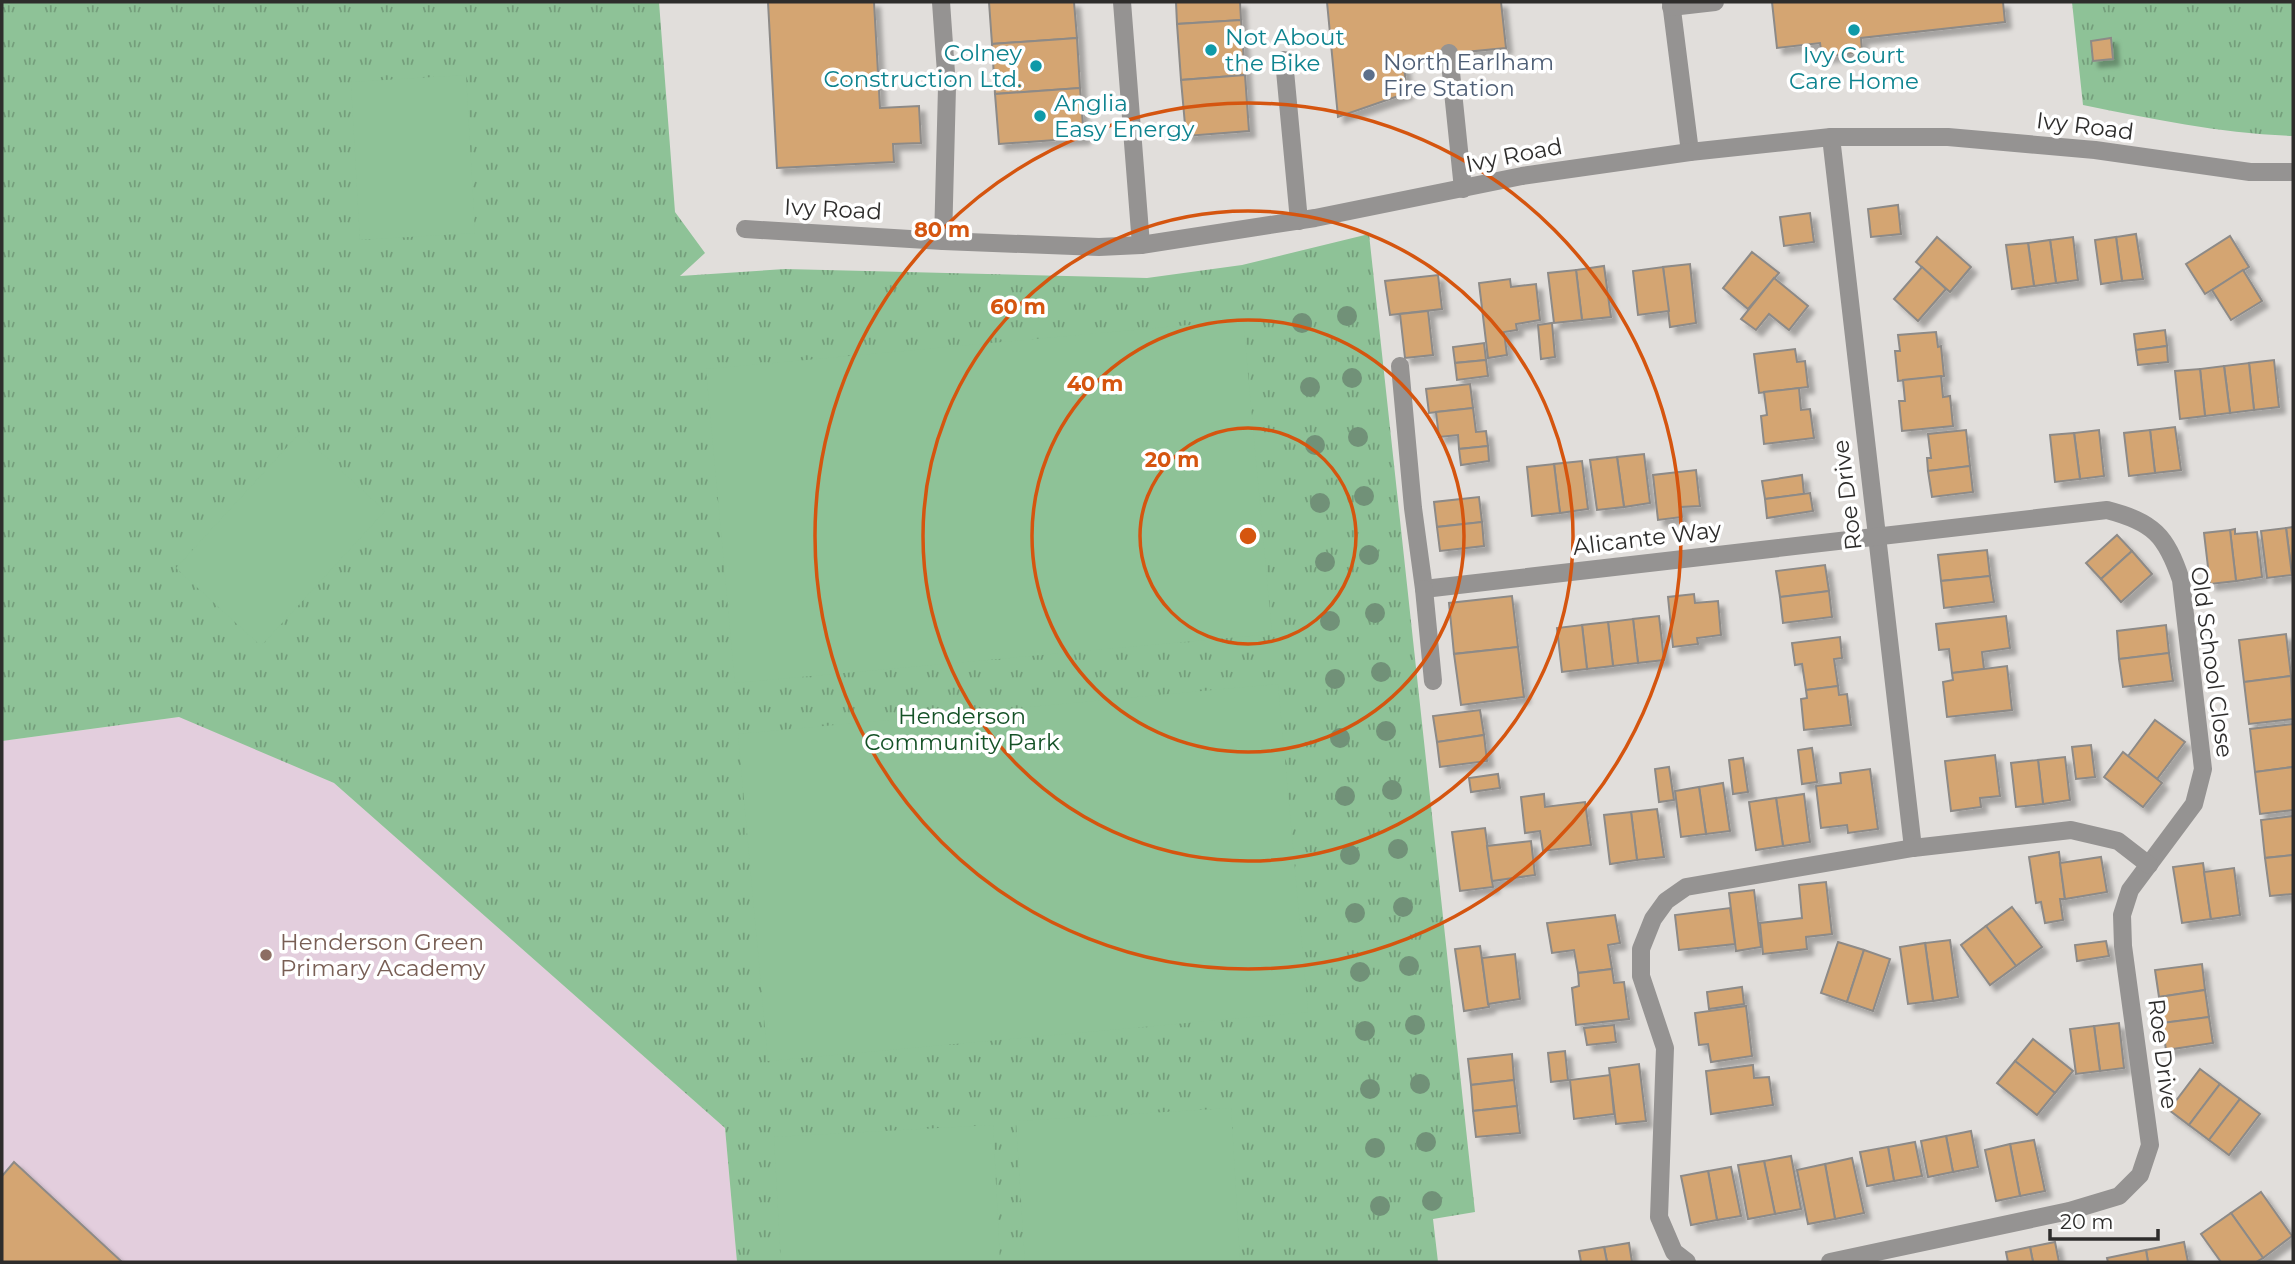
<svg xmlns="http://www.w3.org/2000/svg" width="2295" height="1264" font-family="Montserrat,sans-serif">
<defs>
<pattern id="grass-tufts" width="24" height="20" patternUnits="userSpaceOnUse" patternTransform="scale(1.75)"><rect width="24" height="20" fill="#8ec297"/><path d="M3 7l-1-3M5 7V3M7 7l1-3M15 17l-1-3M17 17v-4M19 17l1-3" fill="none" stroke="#749e7b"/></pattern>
<filter id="shadow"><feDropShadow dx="6" dy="6" stdDeviation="2" flood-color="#0004"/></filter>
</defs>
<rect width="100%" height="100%" fill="#e1dedb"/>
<polygon fill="#e3cedd" points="180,717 334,783 725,1128 737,1262 2,1262 2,741"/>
<g fill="url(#grass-tufts)">
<polygon points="2,2 659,2 675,212 705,253 680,276 785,269 1147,278 1242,265 1369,234 1475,1212 1433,1219 1438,1262 737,1262 725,1128 334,783 179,717 2,741"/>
<path d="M2072,2H2293V136C2222,134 2153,119 2083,105Z"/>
</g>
<g fill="#8ec297">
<polygon points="466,75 475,233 360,240 351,82"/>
<polygon points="1243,320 1272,634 735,683 706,369"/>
<polygon points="300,433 385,511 261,646 176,568"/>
<polygon points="1278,684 1308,1012 768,1061 738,734"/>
<polygon points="1231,1108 1240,1262 1025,1262 1016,1121"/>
<polygon points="993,1125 1000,1262 781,1262 774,1137"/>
</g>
<g fill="#d4a572" stroke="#8d8a87" stroke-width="2" filter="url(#shadow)">
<polygon points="768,2 874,2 880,108 919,106 921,143 893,144 894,162 777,168"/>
<polygon points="989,2 1074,2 1077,38 992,44"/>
<polygon points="1176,2 1240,2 1241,20 1177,24"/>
<polygon points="1327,2 1501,2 1506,48 1403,58 1407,93 1338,117"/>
<polygon points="1772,2 2003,2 2005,22 1861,38 1862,52 1822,57 1820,43 1777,48"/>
<polygon points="1241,20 1245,75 1181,80 1177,24"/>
<polygon points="1077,38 1080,88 995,94 992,44"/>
<polygon points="2111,38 2113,59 2093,61 2091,41"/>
<polygon points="1245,75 1249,131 1186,136 1181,80"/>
<polygon points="1080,88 1084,138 999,144 995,94"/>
<polygon points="1898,205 1901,234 1871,237 1868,209"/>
<polygon points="1810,213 1814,242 1784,246 1780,217"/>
<polygon points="2136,234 2143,279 2122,281 2116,237"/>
<polygon points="2230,236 2249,267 2205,294 2186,264"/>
<polygon points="1937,237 1971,267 1950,292 1916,262"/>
<polygon points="2073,237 2078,280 2056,283 2050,240"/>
<polygon points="2116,237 2122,281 2101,284 2095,240"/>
<polygon points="2050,240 2056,283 2034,286 2028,243"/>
<polygon points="2028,243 2034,286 2012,289 2006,245"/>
<polygon points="1752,252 1779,273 1748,309 1723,288"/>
<polygon points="1690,264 1696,323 1670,327 1663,267"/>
<polygon points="1604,266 1611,317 1582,320 1576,270"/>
<polygon points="1663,267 1669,311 1638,315 1633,271"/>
<polygon points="1922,267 1946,289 1918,321 1894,299"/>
<polygon points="1576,270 1582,320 1554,323 1548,273"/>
<polygon points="2243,270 2262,301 2231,320 2212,290"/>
<polygon points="1438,275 1442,309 1390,315 1385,281"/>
<polygon points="1774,278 1808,306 1789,330 1769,314 1756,330 1741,319"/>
<polygon points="1510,279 1511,287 1536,284 1540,320 1516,324 1517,330 1504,332 1507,355 1488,358 1479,283"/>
<polygon points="1428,311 1433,355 1405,358 1400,314"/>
<polygon points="1552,323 1555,357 1541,359 1538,325"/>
<polygon points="2165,330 2167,346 2136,350 2134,334"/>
<polygon points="1936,332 1938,347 1941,346 1944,376 1898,381 1895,351 1900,351 1898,335"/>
<polygon points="1484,343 1486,360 1455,363 1453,347"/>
<polygon points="2167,346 2168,362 2138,365 2136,350"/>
<polygon points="1795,349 1797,362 1805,361 1808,387 1759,393 1754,354"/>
<polygon points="1486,360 1488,376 1457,380 1455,363"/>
<polygon points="2274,360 2279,407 2254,410 2249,363"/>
<polygon points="2249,363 2254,410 2230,413 2224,366"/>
<polygon points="2224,366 2230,413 2205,416 2200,369"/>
<polygon points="2200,369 2205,416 2180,419 2175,371"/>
<polygon points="1941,376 1943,397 1950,396 1953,426 1902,431 1899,401 1905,401 1903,380"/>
<polygon points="1470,384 1473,408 1429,413 1426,389"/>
<polygon points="1799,388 1801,410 1810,409 1814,438 1764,444 1761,416 1767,415 1764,392"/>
<polygon points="1473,408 1476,432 1486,431 1488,446 1459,449 1458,435 1439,437 1436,412"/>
<polygon points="2175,427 2181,470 2155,473 2150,430"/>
<polygon points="1966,430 1970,466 1928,471 1927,458 1931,458 1928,434"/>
<polygon points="2099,430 2104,476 2080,479 2074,433"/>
<polygon points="2150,430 2155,473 2129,476 2124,433"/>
<polygon points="2074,433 2080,479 2055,482 2050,435"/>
<polygon points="1488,446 1489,461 1461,465 1459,449"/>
<polygon points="1644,454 1650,503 1624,507 1617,457"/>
<polygon points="1617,457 1624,507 1597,510 1590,460"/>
<polygon points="1582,461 1588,509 1560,513 1554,464"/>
<polygon points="1554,464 1560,513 1532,516 1527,467"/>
<polygon points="1970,466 1973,492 1932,497 1928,471"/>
<polygon points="1696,470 1700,506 1681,507 1682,517 1658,520 1653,475"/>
<polygon points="1802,475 1804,494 1765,499 1762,481"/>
<polygon points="1810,493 1813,511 1767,518 1765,499"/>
<polygon points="1479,497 1482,522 1437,527 1434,502"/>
<polygon points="1482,522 1484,546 1440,551 1437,527"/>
<polygon points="2293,527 2293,575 2292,575 2286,528"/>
<polygon points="2286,528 2292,575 2267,578 2261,531"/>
<polygon points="2235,529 2235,534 2257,532 2262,577 2236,581 2230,530"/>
<polygon points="2230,530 2236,581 2210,584 2204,533"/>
<polygon points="2117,535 2132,551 2101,579 2086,563"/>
<polygon points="1987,550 1990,576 1941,581 1938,555"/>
<polygon points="2132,551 2152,574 2121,602 2101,579"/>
<polygon points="1825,565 1829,591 1780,597 1776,571"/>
<polygon points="1990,576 1994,602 1944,608 1941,581"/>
<polygon points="1829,591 1832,617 1783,623 1780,597"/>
<polygon points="1694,594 1695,603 1718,601 1721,635 1697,638 1698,644 1673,647 1668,597"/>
<polygon points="1512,596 1518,647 1454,654 1449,603"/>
<polygon points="1659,616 1664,660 1638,663 1633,619"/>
<polygon points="2006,616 2010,648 1982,652 1984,669 1952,673 1949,649 1939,650 1936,624"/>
<polygon points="1633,619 1638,663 1613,666 1608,622"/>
<polygon points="1608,622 1613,666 1587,669 1582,625"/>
<polygon points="1582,625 1587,669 1562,672 1557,628"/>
<polygon points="2166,625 2169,653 2119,659 2117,631"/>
<polygon points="2286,634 2291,676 2244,682 2239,640"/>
<polygon points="1840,637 1842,658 1834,659 1838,686 1806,690 1802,664 1795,665 1792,643"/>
<polygon points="1518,647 1524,697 1461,705 1454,654"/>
<polygon points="2169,653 2173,681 2123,687 2119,659"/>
<polygon points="2007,666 2012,710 1947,717 1943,682 1953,680 1952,673"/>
<polygon points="2291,676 2293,719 2249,724 2244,682"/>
<polygon points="1838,686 1839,695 1847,694 1851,725 1804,730 1801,699 1807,698 1806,690"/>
<polygon points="1480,710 1484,735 1437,742 1433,716"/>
<polygon points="2155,720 2185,742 2157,779 2128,756"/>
<polygon points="2293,724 2293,767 2255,772 2250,729"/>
<polygon points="1484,735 1487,761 1440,767 1437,742"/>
<polygon points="2091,745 2095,777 2076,779 2072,747"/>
<polygon points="1812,748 1817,782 1802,784 1798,750"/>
<polygon points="2123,752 2162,783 2143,807 2104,777"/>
<polygon points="1995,755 2000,796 1980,798 1981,807 1951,811 1945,761"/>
<polygon points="2065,757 2070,800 2043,804 2038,760"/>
<polygon points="1743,758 1748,792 1733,794 1729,760"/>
<polygon points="2038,760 2043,804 2016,807 2011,763"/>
<polygon points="1669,767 1674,800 1659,802 1655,769"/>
<polygon points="2293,767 2293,810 2260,814 2255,772"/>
<polygon points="1870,769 1878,829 1848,833 1847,825 1821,828 1816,786 1841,783 1840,773"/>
<polygon points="1498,774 1500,788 1471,792 1469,778"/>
<polygon points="1723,783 1730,831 1706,834 1699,787"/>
<polygon points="1699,787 1706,834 1681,837 1675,791"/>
<polygon points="1544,794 1545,807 1585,802 1591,845 1543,851 1540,831 1525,833 1521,797"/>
<polygon points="1804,794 1810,842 1783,846 1776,798"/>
<polygon points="1776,798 1783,846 1756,850 1749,802"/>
<polygon points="1657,809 1664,857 1637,860 1631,812"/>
<polygon points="1631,812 1637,860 1610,864 1604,815"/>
<polygon points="2293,816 2293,855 2265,858 2261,820"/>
<polygon points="1485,828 1493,887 1460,891 1452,832"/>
<polygon points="1531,841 1535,875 1492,881 1487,846"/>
<polygon points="2059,852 2065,899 2060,899 2063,920 2045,923 2041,902 2036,903 2029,857"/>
<polygon points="2293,855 2293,894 2270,896 2265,858"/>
<polygon points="2101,857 2107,892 2065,899 2060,863"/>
<polygon points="2203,863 2211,919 2182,923 2173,867"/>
<polygon points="2234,868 2240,915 2211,919 2204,872"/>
<polygon points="1826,882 1832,934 1806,937 1807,949 1763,954 1760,923 1802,918 1799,885"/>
<polygon points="1754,890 1761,947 1736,951 1729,893"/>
<polygon points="2012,907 2042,947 2016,966 1986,926"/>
<polygon points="1730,908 1735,944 1679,950 1675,915"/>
<polygon points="1615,915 1620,943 1608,945 1612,969 1578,973 1574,950 1552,953 1547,923"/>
<polygon points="1986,926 2016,966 1990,985 1961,945"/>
<polygon points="1950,940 1958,997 1933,1001 1925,943"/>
<polygon points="2106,941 2109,956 2077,961 2075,945"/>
<polygon points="1838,942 1864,950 1847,1002 1821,993"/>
<polygon points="1925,943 1933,1001 1908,1004 1900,947"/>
<polygon points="1480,946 1489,1007 1464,1011 1455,949"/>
<polygon points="1864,950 1890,959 1873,1011 1847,1002"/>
<polygon points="1515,954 1520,999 1488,1004 1482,958"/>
<polygon points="2202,964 2205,990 2159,997 2155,970"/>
<polygon points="1612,969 1614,983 1624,982 1629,1019 1576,1025 1572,988 1579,986 1578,973"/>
<polygon points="1742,987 1744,1004 1709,1009 1707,992"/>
<polygon points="2205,990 2209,1017 2162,1023 2159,997"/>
<polygon points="1746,1006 1752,1056 1711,1062 1708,1044 1699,1045 1695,1013"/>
<polygon points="2209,1017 2213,1043 2166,1050 2162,1023"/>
<polygon points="2119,1023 2124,1068 2100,1071 2094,1026"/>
<polygon points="1614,1025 1616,1042 1587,1045 1584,1028"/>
<polygon points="2094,1026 2100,1071 2076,1074 2070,1029"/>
<polygon points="2033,1039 2073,1071 2055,1093 2015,1061"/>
<polygon points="1565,1051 1568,1080 1551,1082 1548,1053"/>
<polygon points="1512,1054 1514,1080 1471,1085 1468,1059"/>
<polygon points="2015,1061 2055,1093 2037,1115 1997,1083"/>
<polygon points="1639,1064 1646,1121 1616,1124 1609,1068"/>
<polygon points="1753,1065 1754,1078 1769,1077 1773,1105 1711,1114 1706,1071"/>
<polygon points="2200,1069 2220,1084 2189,1125 2169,1110"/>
<polygon points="1610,1075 1614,1114 1574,1119 1570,1080"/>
<polygon points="1514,1080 1517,1106 1473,1111 1471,1085"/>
<polygon points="2220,1084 2240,1099 2209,1140 2189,1125"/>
<polygon points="2240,1099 2260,1114 2229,1155 2209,1140"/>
<polygon points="1517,1106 1520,1133 1476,1137 1473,1111"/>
<polygon points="1971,1131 1978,1167 1953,1172 1946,1136"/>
<polygon points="1946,1136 1953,1172 1928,1177 1921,1141"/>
<polygon points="2034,1140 2045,1191 2020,1196 2010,1144"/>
<polygon points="1915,1142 1922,1176 1894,1181 1888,1147"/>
<polygon points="2010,1144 2020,1196 1996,1201 1985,1150"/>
<polygon points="1888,1147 1894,1181 1867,1186 1860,1152"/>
<polygon points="1791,1156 1801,1209 1775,1214 1764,1161"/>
<polygon points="1852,1158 1864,1213 1835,1219 1825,1164"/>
<polygon points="1764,1161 1775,1214 1748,1219 1738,1165"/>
<polygon points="14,1162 122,1262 2,1262 2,1176"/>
<polygon points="1825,1164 1835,1219 1808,1224 1797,1170"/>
<polygon points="1731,1167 1741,1216 1717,1220 1708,1171"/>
<polygon points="1708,1171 1717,1220 1691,1225 1681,1176"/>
<polygon points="2261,1192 2292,1236 2263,1258 2231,1213"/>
<polygon points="2231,1213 2263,1258 2256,1262 2221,1262 2201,1234"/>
<polygon points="2055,1242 2059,1262 2033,1262 2030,1247"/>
<polygon points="2184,1242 2188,1262 2148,1262 2146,1250"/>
<polygon points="1629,1243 1632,1262 1607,1262 1604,1247"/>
<polygon points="1604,1247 1607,1262 1581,1262 1579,1251"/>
<polygon points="2030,1247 2033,1262 2008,1262 2006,1252"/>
<polygon points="2146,1250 2148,1262 2108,1262 2107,1258"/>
</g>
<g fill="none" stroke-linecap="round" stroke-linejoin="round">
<g stroke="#959392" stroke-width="18">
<polyline points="941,2 947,87 943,241"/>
<polyline points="1122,2 1141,245"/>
<polyline points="1671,2 1690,152"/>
<polyline points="1671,7 1715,2"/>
<polyline points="1449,53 1463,189"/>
<polyline points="1284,60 1299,221"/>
<polyline points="1831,137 1913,848"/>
<polyline points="745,229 943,241 1099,247 1141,245 1315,218 1522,176 1690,152 1831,137 1948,137 2095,150 2250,172 2293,172"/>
<path d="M1400,366L1413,508L1424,589L2107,510C2153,522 2166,535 2181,580L2203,769L2194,804L2130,890L2122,915L2123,946L2150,1145L2140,1175L2119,1196L2069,1211L1830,1262"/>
<polyline points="1424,589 1433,681"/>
<polyline points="1687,1262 1674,1252 1659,1217 1665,1048 1641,976 1641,949 1653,919 1666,901 1686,887 1913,848 2071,830 2118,841 2149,865"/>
</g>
</g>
<g fill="#719178">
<circle cx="1347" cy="316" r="10"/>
<circle cx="1302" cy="323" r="10"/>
<circle cx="1352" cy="378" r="10"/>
<circle cx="1310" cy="387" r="10"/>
<circle cx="1358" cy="437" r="10"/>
<circle cx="1315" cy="445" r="10"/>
<circle cx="1364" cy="496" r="10"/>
<circle cx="1320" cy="503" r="10"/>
<circle cx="1369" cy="555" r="10"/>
<circle cx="1325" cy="562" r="10"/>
<circle cx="1375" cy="613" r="10"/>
<circle cx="1330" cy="621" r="10"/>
<circle cx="1381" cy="672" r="10"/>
<circle cx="1335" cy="679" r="10"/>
<circle cx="1386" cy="731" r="10"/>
<circle cx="1340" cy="738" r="10"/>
<circle cx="1392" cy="790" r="10"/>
<circle cx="1345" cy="796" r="10"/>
<circle cx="1398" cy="849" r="10"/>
<circle cx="1350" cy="855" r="10"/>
<circle cx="1403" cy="907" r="10"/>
<circle cx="1355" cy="913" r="10"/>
<circle cx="1409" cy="966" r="10"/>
<circle cx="1360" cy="972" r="10"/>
<circle cx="1415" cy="1025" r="10"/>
<circle cx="1365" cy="1031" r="10"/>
<circle cx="1420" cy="1084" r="10"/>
<circle cx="1370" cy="1089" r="10"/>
<circle cx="1426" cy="1142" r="10"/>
<circle cx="1375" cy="1148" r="10"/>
<circle cx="1432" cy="1201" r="10"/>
<circle cx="1380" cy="1206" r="10"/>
</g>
<g fill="none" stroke="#d5550f" stroke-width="3.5">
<circle cx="1248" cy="536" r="108"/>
<circle cx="1248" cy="536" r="216"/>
<circle cx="1248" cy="536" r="325"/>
<circle cx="1248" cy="536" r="433"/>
</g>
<g fill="#0f9aa8" stroke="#fff" stroke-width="2.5">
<circle cx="1854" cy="30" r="7"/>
<circle cx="1211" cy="50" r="7"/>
<circle cx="1036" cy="66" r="7"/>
<circle cx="1040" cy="116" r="7"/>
</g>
<circle fill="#5c6f8a" stroke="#fff" stroke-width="2.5" cx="1369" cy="75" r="7"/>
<circle fill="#8d6e63" stroke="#fff" stroke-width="2.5" cx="266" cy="955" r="7"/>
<g text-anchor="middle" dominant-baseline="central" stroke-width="7" stroke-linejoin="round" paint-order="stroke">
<g font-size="23" fill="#0d838f" stroke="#fff" text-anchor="start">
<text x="1225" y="37">Not About<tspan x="1225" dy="26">the Bike</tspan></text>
<text x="1022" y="53" text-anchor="end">Colney<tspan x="1022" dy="26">Construction Ltd.</tspan></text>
<text x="1854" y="55" text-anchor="middle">Ivy Court<tspan x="1854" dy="26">Care Home</tspan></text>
<text x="1054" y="103">Anglia<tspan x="1054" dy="26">Easy Energy</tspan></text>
</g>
<g font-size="23" fill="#4e5e75" stroke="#fff" text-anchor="start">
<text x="1383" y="62">North Earlham<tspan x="1383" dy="26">Fire Station</tspan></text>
</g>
<g font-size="23" fill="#2e2d2c" stroke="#fff">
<text transform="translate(2085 126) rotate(7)">Ivy Road</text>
<text transform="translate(1514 155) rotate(-11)">Ivy Road</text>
<text transform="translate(833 209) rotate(3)">Ivy Road</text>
<text transform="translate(1847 495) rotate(-97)">Roe Drive</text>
<text transform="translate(1647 538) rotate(-7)">Alicante Way</text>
<text transform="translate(2212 662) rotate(82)">Old School Close</text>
<text transform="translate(2163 1054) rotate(83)">Roe Drive</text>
</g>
<g font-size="23" fill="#155227" stroke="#fff">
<text x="962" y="716">Henderson<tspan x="962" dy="26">Community Park</tspan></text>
</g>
<g font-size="23" fill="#785e54" stroke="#fff" text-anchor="start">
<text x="280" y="942">Henderson Green<tspan x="280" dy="26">Primary Academy</tspan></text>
</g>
</g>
<circle cx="1248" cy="536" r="10" fill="#d5550f" stroke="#fff" stroke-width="3.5"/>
<g font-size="21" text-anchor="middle" font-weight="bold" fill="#d5550f" stroke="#fff" stroke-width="7" stroke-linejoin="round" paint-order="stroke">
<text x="942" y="237">80 m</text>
<text x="1018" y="314">60 m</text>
<text x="1095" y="391">40 m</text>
<text x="1172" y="467">20 m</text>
</g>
<rect width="2295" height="1264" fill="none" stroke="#2e2d2c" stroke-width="7"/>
<path d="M2050 1229v10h108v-10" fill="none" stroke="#2e2d2c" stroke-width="3.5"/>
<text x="2060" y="1229" font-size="21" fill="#2e2d2c" stroke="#ffffff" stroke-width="5" paint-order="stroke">20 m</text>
</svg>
